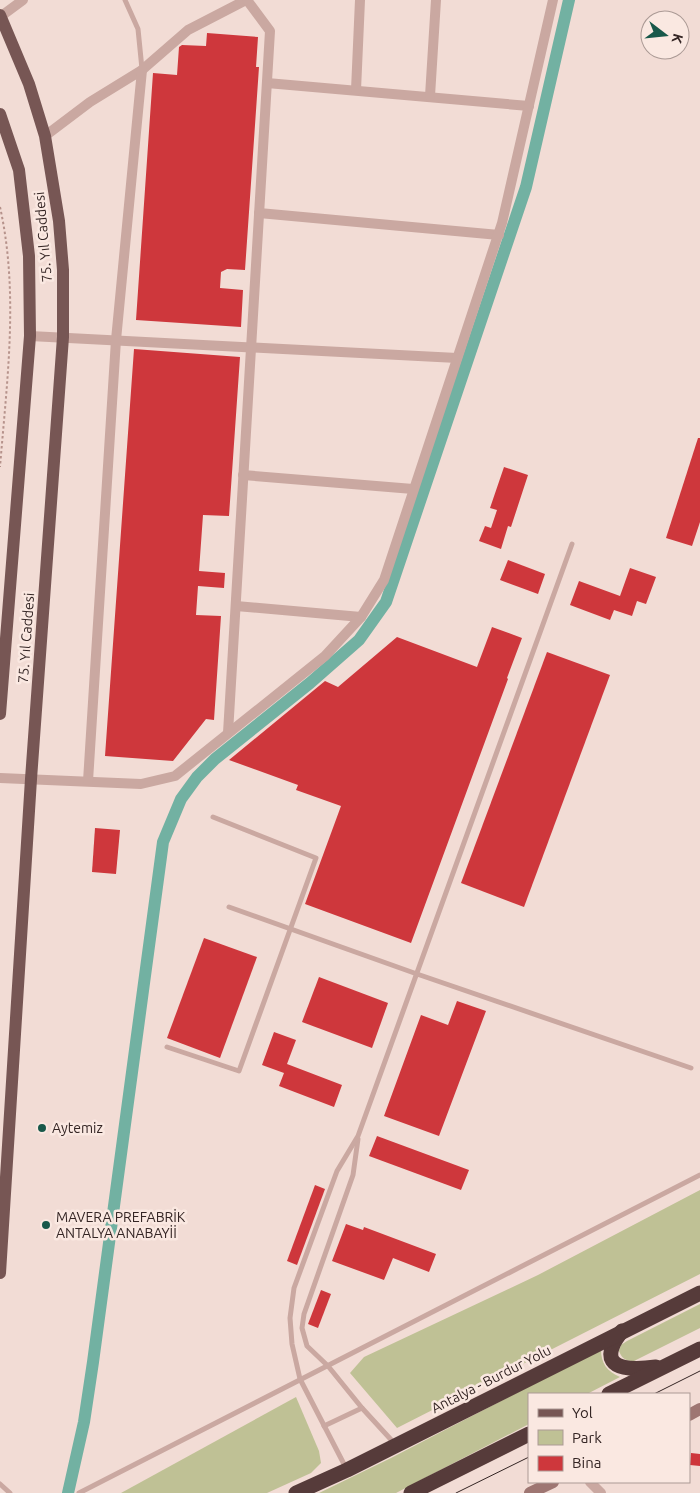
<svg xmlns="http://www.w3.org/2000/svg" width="700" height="1493" font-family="Ubuntu,sans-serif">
<rect width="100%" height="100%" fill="#f2dcd5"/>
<g fill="#bfc195">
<polygon points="700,1190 700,1274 397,1428 350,1373 364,1357 538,1275"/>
<path d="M700,1304V1328L634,1361C626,1361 622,1359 619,1351L621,1345L627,1341Z"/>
<path d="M601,1349C601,1364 607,1371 620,1377L587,1394H529V1424L396,1493H319L391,1458Z"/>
<polygon points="296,1397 319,1451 321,1463 311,1473 267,1493 121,1493"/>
</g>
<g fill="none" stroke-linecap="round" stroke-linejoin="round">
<polyline stroke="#72b1a2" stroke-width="12" points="68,1493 84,1422 93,1362 163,842 181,799 197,777 215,759 310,683 359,640 386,602 526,187 569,0"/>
</g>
<g fill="#ce373c">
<polygon points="207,33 258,37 256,67 259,67 245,270 227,269 221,272 220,288 243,290 241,327 136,320 153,73 177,75 179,47 182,45 206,46"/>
<polygon points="134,349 240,357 229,516 203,515 199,571 225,573 224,588 198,586 196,615 221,616 214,720 206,719 173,761 105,756"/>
<polygon points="698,438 700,438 700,522 692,546 666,538"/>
<polygon points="504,467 528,475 511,527 508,526 501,549 479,541 485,526 491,528 497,510 490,508"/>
<polygon points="508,560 545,574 538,594 500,580"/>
<polygon points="630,568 656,577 646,604 637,601 632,616 614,610 610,620 570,605 579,581 620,596"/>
<polygon points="492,627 522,638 507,678 508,679 411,943 305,904 341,806 296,790 298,785 229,760 325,681 338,687 397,637 477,667"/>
<polygon points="547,652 610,675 524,907 461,883"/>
<polygon points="95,828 120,830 116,874 92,872"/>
<polygon points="204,938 257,957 220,1058 167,1038"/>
<polygon points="319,977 388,1003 372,1048 302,1022"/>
<polygon points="457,1001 486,1011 439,1136 384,1116 421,1015 448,1025"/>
<polygon points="274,1032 296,1040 287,1064 342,1085 334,1107 279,1086 284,1073 262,1065"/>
<polygon points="377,1136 469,1170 461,1190 369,1156"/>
<polygon points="315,1185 325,1189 297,1265 287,1261"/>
<polygon points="346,1224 363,1230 364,1227 436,1254 429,1272 393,1258 384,1280 332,1261"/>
<polygon points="321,1290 331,1294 318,1328 308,1324"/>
<polygon points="691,1453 700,1454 700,1466 690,1465"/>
</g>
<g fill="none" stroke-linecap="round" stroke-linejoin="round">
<path stroke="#b6928b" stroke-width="2" stroke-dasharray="2.5 2.5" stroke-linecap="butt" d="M0,207C19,293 7,380 0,467"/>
<g stroke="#caa8a1" stroke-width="5">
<polyline points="125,0 138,29 142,69"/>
<polyline points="229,907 417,974 691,1068"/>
<polyline points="167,1047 239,1071 316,858 213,817"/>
<polyline points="358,1139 353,1175 304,1314 302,1328 307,1346 328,1366 362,1408 395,1444"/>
<polyline points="324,1426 362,1408"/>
<polyline points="346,1468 300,1379 292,1344 290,1318 294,1288 337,1171 358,1136 572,544"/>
<polyline points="0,1484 10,1493"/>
<polyline points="79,1493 700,1175"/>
</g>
<g stroke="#caa8a1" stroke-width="10">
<polyline points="0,17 23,0"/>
<polyline points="267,83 529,106"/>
<polyline points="356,90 360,0"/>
<polyline points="430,96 436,0"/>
<polyline points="45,136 90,102 142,70 188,30 246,0"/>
<polyline points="259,213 499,235"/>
<polyline points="30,336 457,358"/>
<polyline points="243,475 413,489"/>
<polyline points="236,606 361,617"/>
<polyline points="228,733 270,31 247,0"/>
<polyline points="0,778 141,784 175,776 325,656 361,617 384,580 502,223 553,0"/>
<polyline points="88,781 116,340 142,70"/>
<polyline points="590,1482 601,1493"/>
</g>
<g stroke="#9e7672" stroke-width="12">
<polyline points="689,1415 700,1409"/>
<polyline points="530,1493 553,1482"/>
</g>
<g stroke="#775654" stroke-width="12">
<polyline points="0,15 29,84 45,136 59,221 63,270 63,337 31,779 0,1273"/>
<polyline points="0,114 19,170 29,256 30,336 0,714"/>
</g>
<g stroke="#563b3a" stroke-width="15">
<path d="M622,1331C619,1335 615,1340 613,1345C601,1373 640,1369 656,1367"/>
<polyline points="609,1394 700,1349"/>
<polyline points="296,1493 347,1470 700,1293"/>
<polyline points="411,1493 529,1434"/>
</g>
<g stroke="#342524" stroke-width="1">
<polyline points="654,1394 700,1371"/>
<polyline points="456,1493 529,1457"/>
</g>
</g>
<g fill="#18584a" stroke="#fae8e1" stroke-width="2">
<circle cx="42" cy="1128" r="5"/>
<circle cx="46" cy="1225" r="5"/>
</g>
<g text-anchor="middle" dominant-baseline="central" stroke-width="5" stroke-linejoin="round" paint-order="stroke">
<g font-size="14" fill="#342524" stroke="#fae8e1">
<text transform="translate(43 237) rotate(-95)">75. Yıl Caddesi</text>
<text transform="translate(26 638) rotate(-86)">75. Yıl Caddesi</text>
<text transform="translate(491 1379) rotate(-27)">Antalya - Burdur Yolu</text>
</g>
<g font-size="14" fill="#342524" stroke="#fae8e1" text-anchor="start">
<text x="52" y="1128">Aytemiz</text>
<text x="56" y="1217">MAVERA PREFABRİK<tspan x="56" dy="16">ANTALYA ANABAYİİ</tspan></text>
</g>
</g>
<rect x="528" y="1393" width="162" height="90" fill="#fae8e1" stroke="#ab9a95"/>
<rect x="538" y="1409" width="25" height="8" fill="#775654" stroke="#ab9a95"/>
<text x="572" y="1418" font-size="15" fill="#342524">Yol</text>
<rect x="538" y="1430" width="25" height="15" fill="#bfc195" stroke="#ab9a95"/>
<text x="572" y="1443" font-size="15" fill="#342524">Park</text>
<rect x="538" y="1456" width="25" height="15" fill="#ce373c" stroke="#ab9a95"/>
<text x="572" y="1468" font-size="15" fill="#342524">Bina</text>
<g transform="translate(665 35) rotate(106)"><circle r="24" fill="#fae8e1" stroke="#ab9a95"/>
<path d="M0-4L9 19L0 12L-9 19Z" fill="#18584a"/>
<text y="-8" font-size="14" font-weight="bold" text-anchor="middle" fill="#342524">K</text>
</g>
</svg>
